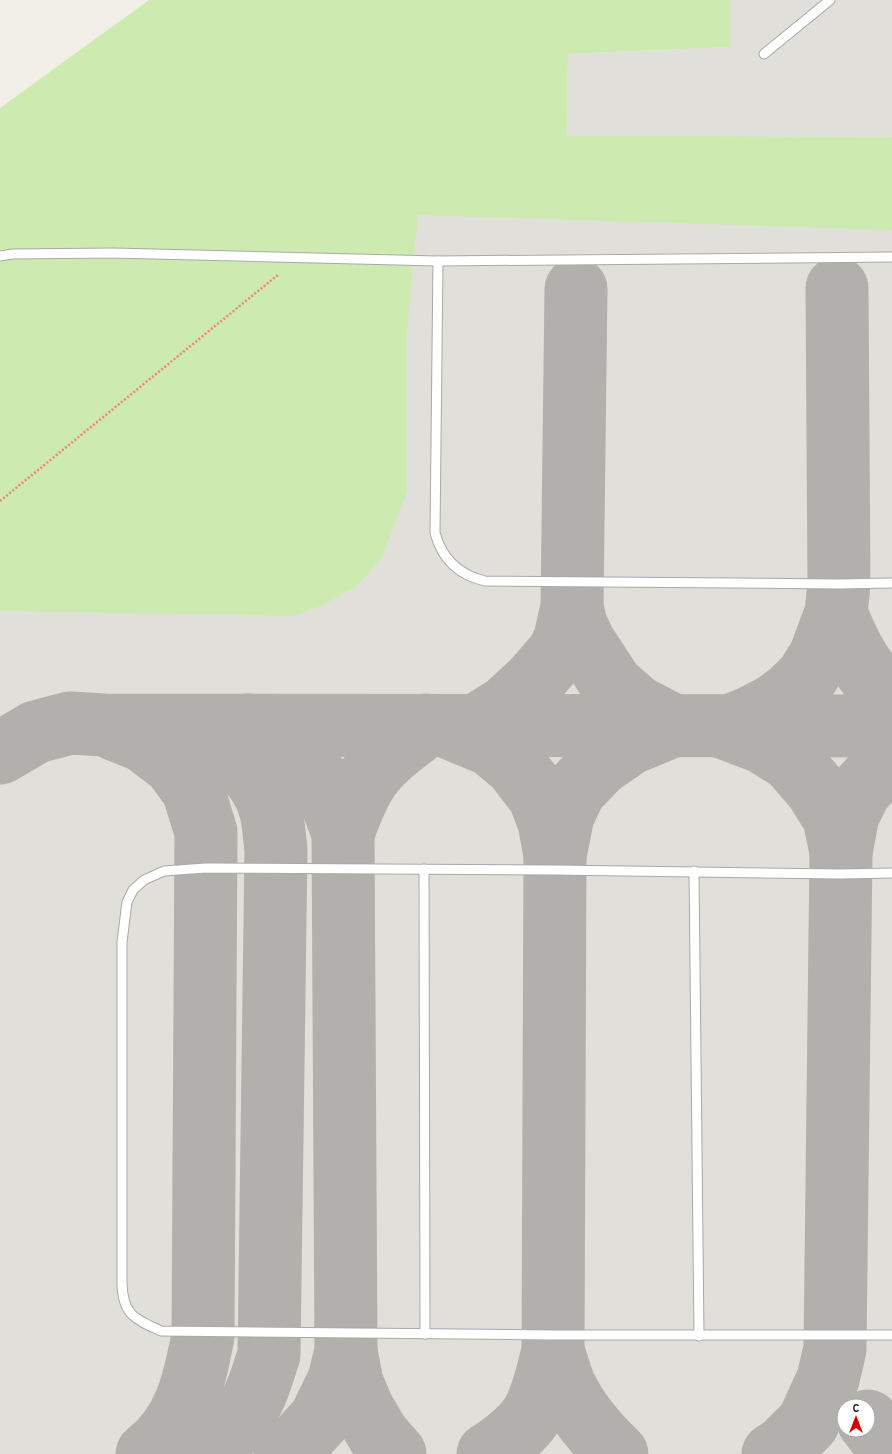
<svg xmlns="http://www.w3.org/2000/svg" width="892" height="1454" font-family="Overpass,sans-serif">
<rect width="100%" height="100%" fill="#f2efe9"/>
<path fill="#e1dfda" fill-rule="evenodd" d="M730,0H892V1454H0V180L566,179L568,54L729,47ZM844,1406H868V1430H844Z"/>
<polygon fill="#cdebb0" points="149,0 730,0 730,47 568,54 567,136 892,137 892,230 418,215 407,332 407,491 382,558 357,586 323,605 293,616 0,611 0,108"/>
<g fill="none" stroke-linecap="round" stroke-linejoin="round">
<g stroke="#b1b0ac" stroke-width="63">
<polyline points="572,607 576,625 584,642 612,685 636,706 674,726"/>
<path d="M836,613C850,648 863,674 892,699"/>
<polyline points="248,725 285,746 319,780 330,798 343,833 346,1351 339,1380 320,1419 300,1441 285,1454"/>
<polyline points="477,725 507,706 534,681 559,652 565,638 572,607 576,289"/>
<path d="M445,726L491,745L516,766L539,796L549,822L555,855L553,1351C548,1370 544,1391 535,1409C526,1427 505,1443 488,1454"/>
<polyline points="730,726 752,717 773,706 791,693 807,677 820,656 836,613 839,584 837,288"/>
<path d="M173,727C216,742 259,764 271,812C274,824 274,837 276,849L269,1355C264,1369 260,1385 253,1399C243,1419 223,1442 204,1454"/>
<polyline points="725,728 762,742 791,760 816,789 834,818 841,852 835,1349 828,1379 808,1423 784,1447 773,1454"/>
<path d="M114,729L144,741L174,764L193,790L206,832L203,1336C194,1382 186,1423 147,1454"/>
<polyline points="0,753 36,732 70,723 104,725 892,726"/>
<path d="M343,833C350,814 357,794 369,777C384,756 407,741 427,725"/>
<polyline points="841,852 848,815 860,791 887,761 892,757"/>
<polyline points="555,855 563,815 575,790 600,764 629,744 670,727"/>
<polyline points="346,1351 352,1383 363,1409 379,1436 395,1454"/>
<path d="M553,1351C557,1362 560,1375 565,1386C577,1412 596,1434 617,1454"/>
<polyline points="868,1421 881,1438 892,1446"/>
</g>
<g stroke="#a9a9a9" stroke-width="11">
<g id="service">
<polyline points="764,54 830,0"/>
<polyline points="0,256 12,254 113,253 438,261 892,257"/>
<path d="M438,261L435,533C442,559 459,575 485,581L839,584L892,583"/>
<polyline points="424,869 425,1334"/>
<polyline points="694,871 699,1336"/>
<path d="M892,873L841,874L555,870L206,868L164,871L144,880L133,890L127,902L122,942V1284C123,1315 135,1319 161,1331L553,1335H892"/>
</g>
</g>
<polyline stroke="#fa8072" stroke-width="2.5" stroke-dasharray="2 2" stroke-linecap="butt" points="0,501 279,274"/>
<use href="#service" stroke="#fff" stroke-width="9"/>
</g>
<g transform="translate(856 1418)"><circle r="19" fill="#ffffff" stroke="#a7a7a7"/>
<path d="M0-3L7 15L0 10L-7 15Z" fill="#d40000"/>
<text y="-6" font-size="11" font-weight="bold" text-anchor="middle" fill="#222222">С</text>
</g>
</svg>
